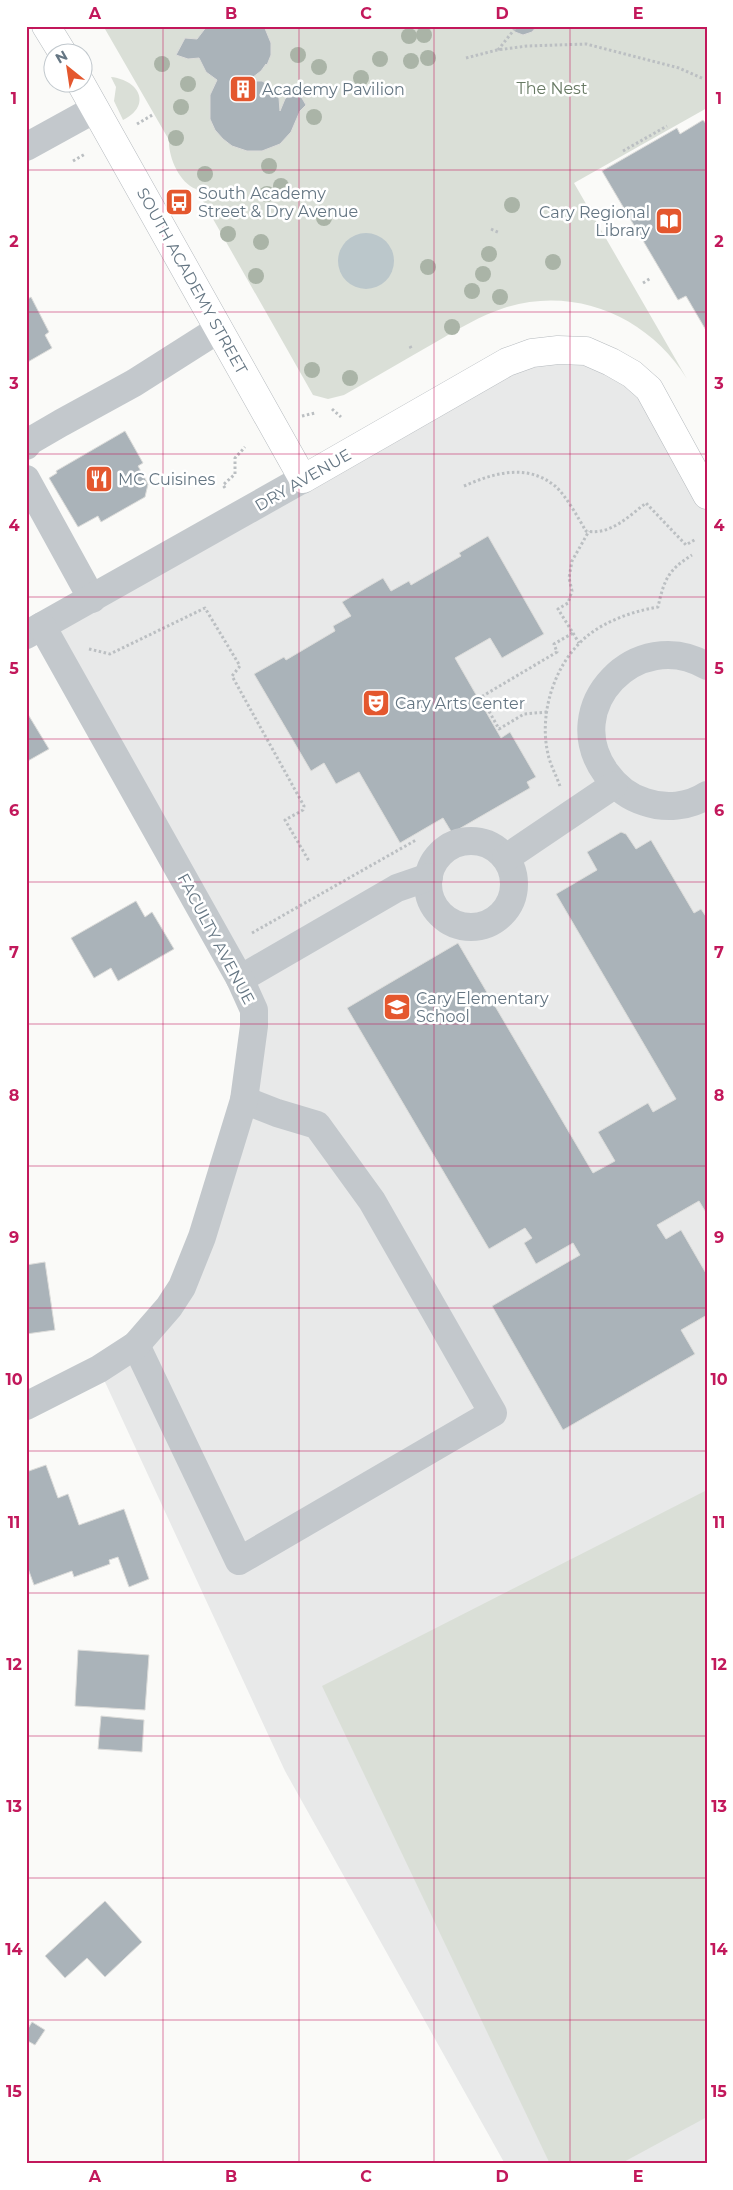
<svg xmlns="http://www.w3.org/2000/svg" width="733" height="2190" font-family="Montserrat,sans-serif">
<rect width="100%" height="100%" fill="#fafaf8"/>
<polygon fill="#e8e9e9" points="532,353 632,374 707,495 707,2164 505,2164 285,1771 99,1369 169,1307 254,1026 42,626"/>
<g fill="#dadfd7">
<path d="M101,26H707V108L574,183L687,379C649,317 575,285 504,308C480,316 458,329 436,342C405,360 375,377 344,395L328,399L313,395L196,189C179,183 168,156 169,140L105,29Z"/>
<path d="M111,77C140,80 152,106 123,120L114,101L116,87Z"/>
<polygon points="707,1490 707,2117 620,2164 550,2164 322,1686"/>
</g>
<circle fill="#bbc7cb" cx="366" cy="261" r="28"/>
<g fill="#aab3b9" stroke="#dcdcda">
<polygon points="264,26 271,43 271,55 267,65 266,64 261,71 248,81 262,81 272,87 279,98 280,111 285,99 296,88 306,105 300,111 291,132 280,144 262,151 247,151 232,146 223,139 215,130 210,119 210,95 217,80 206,72 199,58 188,59 176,55 185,38 197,39 207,26"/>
<polygon points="511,26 537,26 532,32 523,35 515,32"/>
<polygon points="703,120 707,125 707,332 686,296 678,300 602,171 677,128 680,134"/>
<polygon points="31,297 49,332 45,335 52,348 26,363 26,300"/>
<polygon points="125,431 143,463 138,466 148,484 145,497 101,522 98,516 78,527 49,478 57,473 56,471"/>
<polygon points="488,536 544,634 502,658 490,638 455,658 501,738 510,732 536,777 527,782 530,788 452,833 443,818 400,843 359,772 336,784 324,763 311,771 254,674 284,657 286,660 335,631 333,626 351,616 342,602 383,578 391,591 409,581 411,585 461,556 459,553"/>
<polygon points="26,711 49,749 26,762"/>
<polygon points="621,832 626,834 636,849 651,840 694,913 701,909 707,918 707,1210 705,1211 699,1201 657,1225 666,1239 681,1230 707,1275 707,1315 681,1330 695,1354 563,1430 492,1306 580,1255 573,1243 536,1264 524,1243 532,1238 525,1228 489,1249 347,1008 458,943 593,1173 615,1161 598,1132 648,1103 653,1112 676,1099 556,894 597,870 587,852"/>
<polygon points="136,901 145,917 152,912 174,949 118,981 111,968 94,978 71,938"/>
<polygon points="45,1262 55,1330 26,1334 26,1265"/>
<polygon points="46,1465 58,1498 68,1494 79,1525 124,1509 149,1579 129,1587 118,1557 109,1560 110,1564 74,1577 72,1571 34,1585 26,1563 26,1472"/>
<polygon points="78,1650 149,1655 145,1710 75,1706"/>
<polygon points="101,1716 144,1720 142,1752 98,1749"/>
<polygon points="105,1901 142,1942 105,1977 87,1958 65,1978 45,1956"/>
<polygon points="32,2022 45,2030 35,2045 26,2040 26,2032"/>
</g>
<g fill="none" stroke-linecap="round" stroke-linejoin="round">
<g stroke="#b5babe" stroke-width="29">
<g id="major">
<polyline points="46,26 62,52"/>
<polyline points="80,82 303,479 507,362 532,353 558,350 586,351 611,362 632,374 649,389 707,495"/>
</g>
</g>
<g stroke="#bbbfc2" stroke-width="3" stroke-dasharray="2.5 2.5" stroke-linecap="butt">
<polyline points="498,50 517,26"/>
<polyline points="466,58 497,50 527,46 586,44 679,68 704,79"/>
<polyline points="137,124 154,114"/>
<polyline points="623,151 667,126"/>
<polyline points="73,161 85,154"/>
<polyline points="491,229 500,233"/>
<polyline points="643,283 651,278"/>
<polyline points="410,346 412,350"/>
<polyline points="332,409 341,417"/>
<polyline points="302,416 315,413"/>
<path d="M464,486C494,473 527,463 555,486C566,495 578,518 586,531C610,536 629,516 646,503L686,545L696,539"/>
<polyline points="225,488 223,485 235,474 235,458 245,447"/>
<polyline points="573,633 579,643"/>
<polyline points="89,649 110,654 205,608 240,666 232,676 304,806 303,810 285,820 309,861"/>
<polyline points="547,712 524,714 499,729 481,697 557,652 554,644 573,633 558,609 568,603 572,591 569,578 572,561 589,531"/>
<path d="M560,786C556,775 550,764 548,754C537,707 560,647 604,625C620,616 640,610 658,607C664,580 668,570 692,555"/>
<polyline points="252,933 416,840"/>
</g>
<g stroke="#c3c8cc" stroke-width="28">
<polyline points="26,147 95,109"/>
<polyline points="26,446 30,441 61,423 134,383 219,329"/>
<polyline points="26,479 92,599"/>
<polyline points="26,635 303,479"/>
<path d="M707,666C637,625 558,707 606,773C616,787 628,797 645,802C665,809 689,807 707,795"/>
<circle cx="471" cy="884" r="43"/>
<polyline points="506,858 614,785"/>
<polyline points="240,979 397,888 429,877"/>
<polyline points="136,1345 239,1561 493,1413 372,1201 317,1125 277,1113 244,1100"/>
<polyline points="26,1406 99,1369 136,1345 169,1307 182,1287 202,1237 244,1100 254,1026 254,1010 240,979 42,626"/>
</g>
<use href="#major" stroke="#fff" stroke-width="28"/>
</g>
<g fill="#aab4a7">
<circle cx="424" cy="35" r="8"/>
<circle cx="409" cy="36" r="8"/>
<circle cx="298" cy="55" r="8"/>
<circle cx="428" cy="58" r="8"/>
<circle cx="380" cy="59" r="8"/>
<circle cx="411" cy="61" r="8"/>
<circle cx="162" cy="64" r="8"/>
<circle cx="319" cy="67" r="8"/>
<circle cx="361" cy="78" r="8"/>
<circle cx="188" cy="84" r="8"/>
<circle cx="181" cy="107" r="8"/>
<circle cx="314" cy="117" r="8"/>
<circle cx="176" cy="138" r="8"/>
<circle cx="269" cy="166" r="8"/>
<circle cx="205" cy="174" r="8"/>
<circle cx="281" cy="186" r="8"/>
<circle cx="267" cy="194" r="8"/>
<circle cx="512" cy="205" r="8"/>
<circle cx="324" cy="218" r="8"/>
<circle cx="228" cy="234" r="8"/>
<circle cx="261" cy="242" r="8"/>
<circle cx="489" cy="254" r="8"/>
<circle cx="553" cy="262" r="8"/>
<circle cx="428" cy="267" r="8"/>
<circle cx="483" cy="274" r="8"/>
<circle cx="256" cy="276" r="8"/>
<circle cx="472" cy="291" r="8"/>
<circle cx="500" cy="297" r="8"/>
<circle cx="452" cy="327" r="8"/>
<circle cx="312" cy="370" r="8"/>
<circle cx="350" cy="378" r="8"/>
</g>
<path fill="none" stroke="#c2185b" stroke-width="1" stroke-opacity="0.55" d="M163,26V2164M299,26V2164M434,26V2164M570,26V2164M26,170H707M26,312H707M26,454H707M26,597H707M26,739H707M26,882H707M26,1024H707M26,1166H707M26,1308H707M26,1451H707M26,1593H707M26,1736H707M26,1878H707M26,2020H707"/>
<defs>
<g id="building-square" transform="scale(1.4375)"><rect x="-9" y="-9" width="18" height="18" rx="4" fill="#e4572e" stroke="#fff"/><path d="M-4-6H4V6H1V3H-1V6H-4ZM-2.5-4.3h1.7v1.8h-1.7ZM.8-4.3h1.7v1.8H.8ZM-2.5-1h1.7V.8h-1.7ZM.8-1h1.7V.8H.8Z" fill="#fff"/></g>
<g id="bus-square" transform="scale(1.4375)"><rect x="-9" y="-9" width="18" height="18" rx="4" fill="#e4572e" stroke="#fff"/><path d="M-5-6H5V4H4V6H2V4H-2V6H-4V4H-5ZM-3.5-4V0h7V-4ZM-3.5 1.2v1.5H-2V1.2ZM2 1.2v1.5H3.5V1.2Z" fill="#fff"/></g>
<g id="library-square" transform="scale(1.4375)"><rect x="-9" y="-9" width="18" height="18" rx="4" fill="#e4572e" stroke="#fff"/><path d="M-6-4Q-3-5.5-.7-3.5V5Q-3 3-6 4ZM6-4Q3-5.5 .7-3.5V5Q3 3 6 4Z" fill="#fff"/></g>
<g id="restaurant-square" transform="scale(1.4375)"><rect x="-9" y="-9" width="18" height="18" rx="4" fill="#e4572e" stroke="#fff"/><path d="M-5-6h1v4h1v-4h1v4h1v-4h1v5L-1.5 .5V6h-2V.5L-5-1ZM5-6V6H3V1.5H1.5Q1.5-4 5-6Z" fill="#fff"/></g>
<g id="theatre-square" transform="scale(1.4375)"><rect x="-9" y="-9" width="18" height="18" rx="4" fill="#e4572e" stroke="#fff"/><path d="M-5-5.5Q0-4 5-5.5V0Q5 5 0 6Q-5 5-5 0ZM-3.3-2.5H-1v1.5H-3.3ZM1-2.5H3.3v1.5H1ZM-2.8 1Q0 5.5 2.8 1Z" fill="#fff"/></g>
<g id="school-square" transform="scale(1.4375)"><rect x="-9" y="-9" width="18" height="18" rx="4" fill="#e4572e" stroke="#fff"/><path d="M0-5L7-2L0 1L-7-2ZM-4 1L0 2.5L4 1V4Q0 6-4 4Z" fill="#fff"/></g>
</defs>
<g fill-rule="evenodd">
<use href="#building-square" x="243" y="89"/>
<use href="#bus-square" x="179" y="202"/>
<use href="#library-square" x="669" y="221"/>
<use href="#restaurant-square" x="99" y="479"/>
<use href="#theatre-square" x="376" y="703"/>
<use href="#school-square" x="397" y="1007"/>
</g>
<g text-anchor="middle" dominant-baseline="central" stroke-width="5" stroke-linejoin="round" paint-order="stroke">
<g font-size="16" fill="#687a64" stroke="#fff">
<text x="552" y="88">The Nest</text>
</g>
<g font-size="16" fill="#657683" stroke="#fff" text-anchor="start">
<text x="262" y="89">Academy Pavilion</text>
<text x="198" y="193">South Academy<tspan x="198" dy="18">Street &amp; Dry Avenue</tspan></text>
<text x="650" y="212" text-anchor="end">Cary Regional<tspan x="650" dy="18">Library</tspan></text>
<text x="118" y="479">MC Cuisines</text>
<text x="395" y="703">Cary Arts Center</text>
<text x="416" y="998">Cary Elementary<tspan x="416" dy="18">School</tspan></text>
</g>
<g font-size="16" fill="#657683" stroke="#fff">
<text transform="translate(192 281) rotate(61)">SOUTH ACADEMY STREET</text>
<text transform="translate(303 480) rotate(-30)">DRY AVENUE</text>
<text transform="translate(216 939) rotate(62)">FACULTY AVENUE</text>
</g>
</g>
<rect width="733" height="2190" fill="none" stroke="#ffffff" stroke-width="55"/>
<g transform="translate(68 68) rotate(330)"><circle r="24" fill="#ffffff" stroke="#c1c8cd"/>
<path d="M0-4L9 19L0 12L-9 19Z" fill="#e4572e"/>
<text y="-8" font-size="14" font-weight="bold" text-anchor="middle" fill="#657683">N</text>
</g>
<rect x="28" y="28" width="678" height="2134" fill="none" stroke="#c2185b" stroke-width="2"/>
<g font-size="16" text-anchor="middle" font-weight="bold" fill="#c2185b">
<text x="95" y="19">A</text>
<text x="231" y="19">B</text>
<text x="366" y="19">C</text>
<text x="502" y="19">D</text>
<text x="638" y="19">E</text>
<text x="14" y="104">1</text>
<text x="719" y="104">1</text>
<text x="14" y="247">2</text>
<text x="719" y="247">2</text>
<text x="14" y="389">3</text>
<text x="719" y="389">3</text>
<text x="14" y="531">4</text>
<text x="719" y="531">4</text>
<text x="14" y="674">5</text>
<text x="719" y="674">5</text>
<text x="14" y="816">6</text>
<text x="719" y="816">6</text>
<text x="14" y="958">7</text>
<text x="719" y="958">7</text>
<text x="14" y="1101">8</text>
<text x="719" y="1101">8</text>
<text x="14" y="1243">9</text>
<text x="719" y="1243">9</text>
<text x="14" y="1385">10</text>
<text x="719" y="1385">10</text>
<text x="14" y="1528">11</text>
<text x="719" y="1528">11</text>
<text x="14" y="1670">12</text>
<text x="719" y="1670">12</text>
<text x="14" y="1812">13</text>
<text x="719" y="1812">13</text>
<text x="14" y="1955">14</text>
<text x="719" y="1955">14</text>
<text x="14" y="2097">15</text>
<text x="719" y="2097">15</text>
<text x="95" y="2182">A</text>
<text x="231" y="2182">B</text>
<text x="366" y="2182">C</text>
<text x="502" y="2182">D</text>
<text x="638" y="2182">E</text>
</g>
</svg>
